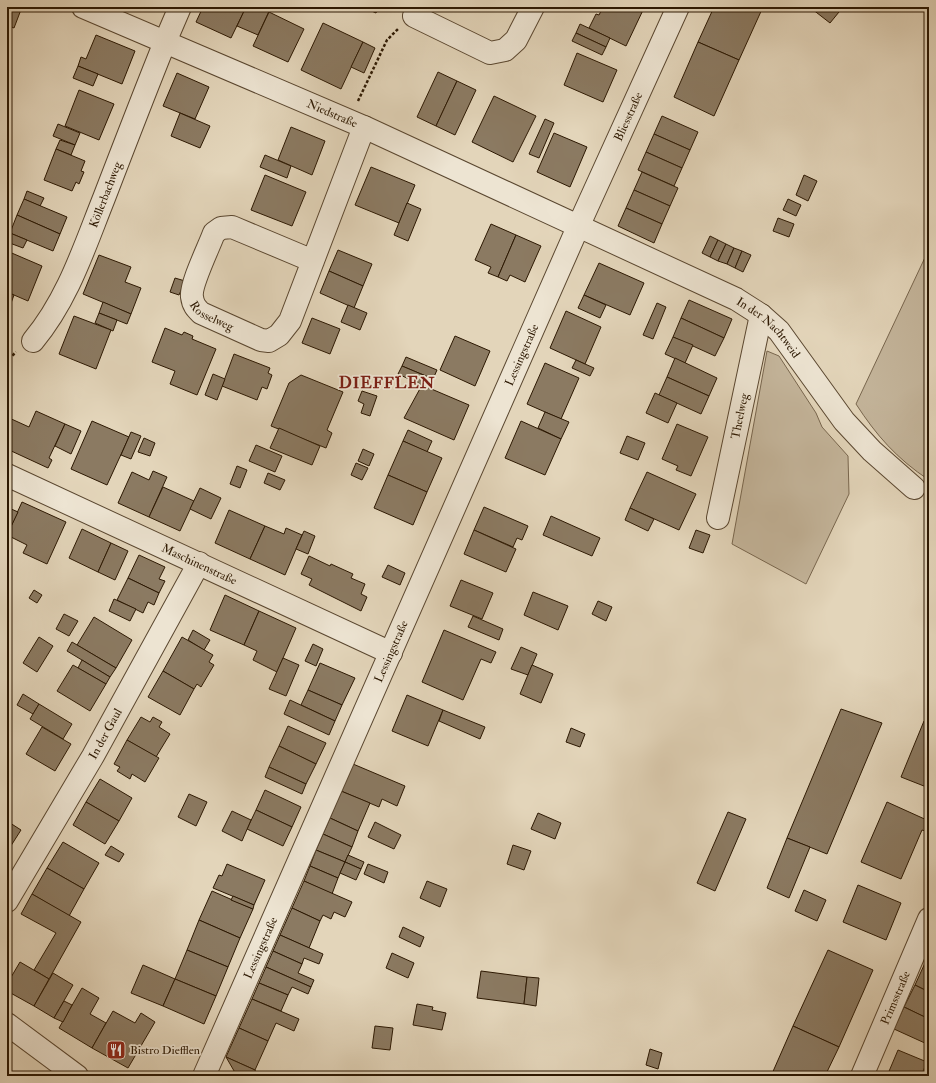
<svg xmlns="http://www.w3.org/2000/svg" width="936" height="1083" font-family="'IM FELL Double Pica',serif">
<rect width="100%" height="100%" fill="#e3d5ba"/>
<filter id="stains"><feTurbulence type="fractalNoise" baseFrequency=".005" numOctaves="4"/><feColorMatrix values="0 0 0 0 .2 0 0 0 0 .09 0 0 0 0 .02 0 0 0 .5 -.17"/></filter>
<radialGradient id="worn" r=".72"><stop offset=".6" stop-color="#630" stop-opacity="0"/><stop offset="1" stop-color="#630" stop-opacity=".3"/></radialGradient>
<g fill="#c4b59b" stroke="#78664e">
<path d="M929,249V480C897,459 876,435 856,404Z"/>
<polygon points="767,351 779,356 816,413 822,427 848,456 849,494 806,584 732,544"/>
</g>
<g fill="#8b7a62" stroke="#2c1802">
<polygon points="7,7 22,7 14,28 7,25"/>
<polygon points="203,7 246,7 231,38 196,22"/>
<polygon points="246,7 271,7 258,35 237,26"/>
<polygon points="363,7 379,7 376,13"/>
<polygon points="603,7 644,8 626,46 589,28 596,14 599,15"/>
<polygon points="714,7 763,7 739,60 698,42"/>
<polygon points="814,7 833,7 839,12 830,23 812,9"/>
<polygon points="269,12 304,29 288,62 253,46"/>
<polygon points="323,23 363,42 341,89 301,70"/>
<polygon points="580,24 610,38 606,47 576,33"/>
<polygon points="576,33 606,47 602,55 572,41"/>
<polygon points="96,35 135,51 122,84 78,66 81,57 86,59"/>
<polygon points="363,42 375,48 364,73 351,67"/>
<polygon points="698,42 739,60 714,116 674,97"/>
<polygon points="577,53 617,70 603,102 564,85"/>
<polygon points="78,66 98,74 93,86 73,78"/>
<polygon points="438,72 457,81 436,126 417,117"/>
<polygon points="177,73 209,87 195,119 163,106"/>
<polygon points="457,81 476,90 455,135 436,126"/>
<polygon points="79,90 114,104 99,140 65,126"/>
<polygon points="494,96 536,116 513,162 472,142"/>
<polygon points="180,113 210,126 200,148 171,136"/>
<polygon points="662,116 698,132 690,150 654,134"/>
<polygon points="545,119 554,123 539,158 529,154"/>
<polygon points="58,124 80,133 75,145 53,136"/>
<polygon points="291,127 325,141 312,175 278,160"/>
<polygon points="554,133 587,147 570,187 537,172"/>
<polygon points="654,134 690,150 682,168 646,152"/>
<polygon points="60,140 75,145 71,155 56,149"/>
<polygon points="56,149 85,161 81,171 84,172 79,184 76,182 72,191 44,180"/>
<polygon points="646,152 682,168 674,186 638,170"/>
<polygon points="265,155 291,166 287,178 260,167"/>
<polygon points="371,167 415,185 399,223 355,205"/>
<polygon points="642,172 678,188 670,206 634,190"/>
<polygon points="265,175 306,192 292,226 251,210"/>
<polygon points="804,175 817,181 808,201 796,195"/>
<polygon points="634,190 670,206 662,224 626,208"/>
<polygon points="27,191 44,198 40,206 24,199"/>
<polygon points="24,199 67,217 60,234 17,215"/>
<polygon points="788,199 801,205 796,216 783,210"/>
<polygon points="407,203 421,209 408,241 394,235"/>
<polygon points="626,208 662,224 654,243 618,226"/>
<polygon points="17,215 60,234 53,251 10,233"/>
<polygon points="778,218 794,224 789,237 773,231"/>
<polygon points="491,224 516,235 498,277 488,273 491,267 475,260"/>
<polygon points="10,233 27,240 23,248 7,242"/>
<polygon points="516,235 541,246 525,282 510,275 507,281 498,277"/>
<polygon points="710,236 718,240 710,257 702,253"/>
<polygon points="718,240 726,244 718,261 710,257"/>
<polygon points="726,244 734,248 727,264 718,261"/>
<polygon points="734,248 742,251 735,268 727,264"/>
<polygon points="338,250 372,264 363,286 329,271"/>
<polygon points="7,251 42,266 28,301 7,292"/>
<polygon points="742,251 751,255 743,272 735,268"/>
<polygon points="99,255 131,267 125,282 141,288 131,314 83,294"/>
<polygon points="599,263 644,283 630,315 584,295"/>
<polygon points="329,271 363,286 354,308 320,293"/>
<polygon points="175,278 185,281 179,295 170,292"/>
<polygon points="7,292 14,295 10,306 7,305"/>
<polygon points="584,295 606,305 600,318 578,308"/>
<polygon points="689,300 732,319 724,338 681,318"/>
<polygon points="103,302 131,314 127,324 99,313"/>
<polygon points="657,303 666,307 653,339 643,335"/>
<polygon points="348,305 367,313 360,330 341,322"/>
<polygon points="566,311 601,327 585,364 550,348"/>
<polygon points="99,313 117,320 113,331 95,323"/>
<polygon points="74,316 111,330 96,369 59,354"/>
<polygon points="312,318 340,329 330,354 302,343"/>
<polygon points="681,318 724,338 715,356 673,337"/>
<polygon points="7,326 11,328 7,338"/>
<polygon points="165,328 182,335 184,332 193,336 192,339 216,349 197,395 170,384 175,371 152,362"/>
<polygon points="455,336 490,351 475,386 440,370"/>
<polygon points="673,337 693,345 685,363 665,354"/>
<polygon points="234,354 270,368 268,373 272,375 267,389 262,387 257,400 222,386"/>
<polygon points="406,357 437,370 433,379 402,366"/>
<polygon points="675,358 717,378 709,396 667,377"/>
<polygon points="576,360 594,368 590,376 572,368"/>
<polygon points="545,363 579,378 561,419 527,404"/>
<polygon points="402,366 433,379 429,388 398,374"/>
<polygon points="213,374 225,379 217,400 205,395"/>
<polygon points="301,375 343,392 327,430 332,433 326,448 271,426 289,383"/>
<polygon points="667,377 709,396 701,414 659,395"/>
<polygon points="422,385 469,405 454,440 404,418"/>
<polygon points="362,391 377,396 370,416 361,413 364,404 358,401"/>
<polygon points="655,393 677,403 668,423 646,413"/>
<polygon points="36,411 65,424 49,458 52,460 48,468 7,449 7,417 29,427"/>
<polygon points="545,412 569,422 561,439 538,428"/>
<polygon points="92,421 129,437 107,485 71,469"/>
<polygon points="521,421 561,439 545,475 505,458"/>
<polygon points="65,424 81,431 71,454 55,446"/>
<polygon points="677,424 708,437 691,476 676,470 678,466 662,459"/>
<polygon points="279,428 320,446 312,465 270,448"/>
<polygon points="408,430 432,441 427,452 403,441"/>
<polygon points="131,432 141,436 131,459 121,455"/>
<polygon points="627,436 645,443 638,460 620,453"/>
<polygon points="144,438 155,443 150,456 138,452"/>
<polygon points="403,441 442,458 427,492 388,475"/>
<polygon points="256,445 282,456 275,472 249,461"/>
<polygon points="363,449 374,454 369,466 358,461"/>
<polygon points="356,463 368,468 362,480 351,475"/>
<polygon points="237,466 247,470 240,488 230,484"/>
<polygon points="153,471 167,477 149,517 118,503 132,472 149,480"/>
<polygon points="647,472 696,494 679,530 630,508"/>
<polygon points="268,473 285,480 280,490 264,483"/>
<polygon points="388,475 427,492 413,525 374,508"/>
<polygon points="163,487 194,501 180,531 149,517"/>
<polygon points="200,488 221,498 211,519 190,509"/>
<polygon points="22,502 66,522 47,564 23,553 27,545 7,535"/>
<polygon points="484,507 528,526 522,540 517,538 513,547 474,530"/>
<polygon points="9,508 18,512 7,535 7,513"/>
<polygon points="630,508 654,519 648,531 625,520"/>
<polygon points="229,510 265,526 250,559 215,543"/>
<polygon points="551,516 600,538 592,556 543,535"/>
<polygon points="265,526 284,534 286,528 302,535 285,575 250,559"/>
<polygon points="82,529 111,543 98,572 69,558"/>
<polygon points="474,530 516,549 506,572 464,554"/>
<polygon points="696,530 710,535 703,553 689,548"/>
<polygon points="304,531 315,536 308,554 296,549"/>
<polygon points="111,543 128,551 115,580 98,572"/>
<polygon points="139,555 165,567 159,579 165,581 159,593 128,578"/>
<polygon points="309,556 330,566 331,564 353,574 351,578 365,584 361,594 367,597 361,611 309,585 312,579 301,574"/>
<polygon points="388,565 405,573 400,585 382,577"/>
<polygon points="128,578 159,593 154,605 148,602 143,613 117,600"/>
<polygon points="461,580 493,593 482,619 450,606"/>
<polygon points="34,590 42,595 37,603 29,598"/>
<polygon points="533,592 568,606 558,630 524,615"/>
<polygon points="225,595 259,611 244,645 210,630"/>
<polygon points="114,599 136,609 130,621 109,611"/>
<polygon points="598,601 612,607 606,621 592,614"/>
<polygon points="259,611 296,628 277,672 253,660 257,651 244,645"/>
<polygon points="64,614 78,621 69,636 56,629"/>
<polygon points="473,616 503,629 499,640 468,627"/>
<polygon points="94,617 132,640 116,668 77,645"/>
<polygon points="193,630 210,640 204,650 188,640"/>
<polygon points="444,630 496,652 491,663 481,659 463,700 422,682"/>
<polygon points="39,637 53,646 37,672 23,663"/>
<polygon points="182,637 213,655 209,662 214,665 201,687 197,684 194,689 163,671"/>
<polygon points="72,642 116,668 110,677 67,651"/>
<polygon points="313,644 323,649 316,666 305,661"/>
<polygon points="521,647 537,654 528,675 511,669"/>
<polygon points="283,658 299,665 286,696 269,689"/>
<polygon points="82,660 110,677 106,684 78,668"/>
<polygon points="320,663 355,678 342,705 308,690"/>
<polygon points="73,665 106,684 90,711 57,691"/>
<polygon points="532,665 553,674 541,703 520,694"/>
<polygon points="163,671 194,689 180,715 148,697"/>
<polygon points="308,690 342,705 335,721 301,705"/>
<polygon points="23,694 39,704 33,714 17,705"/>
<polygon points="407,695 443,710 428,746 392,731"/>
<polygon points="290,700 335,721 329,735 284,714"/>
<polygon points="39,704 72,724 63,739 30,719"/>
<polygon points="841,709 882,723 827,854 787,838"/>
<polygon points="443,710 485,727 480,739 439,721"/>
<polygon points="141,717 150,722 153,717 162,722 159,727 170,734 156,757 127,740"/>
<polygon points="924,721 929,723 929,788 901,777"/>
<polygon points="288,726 326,743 316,764 279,746"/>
<polygon points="42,727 71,744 55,771 26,754"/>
<polygon points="571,728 585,734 580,747 566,742"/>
<polygon points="127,740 159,758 145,782 132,774 130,779 117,771 120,767 114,764"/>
<polygon points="279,746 316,764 306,784 269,767"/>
<polygon points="353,764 405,786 397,806 382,799 379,807 341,791"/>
<polygon points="269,767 306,784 302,794 265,777"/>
<polygon points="100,779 132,798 119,821 86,802"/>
<polygon points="265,790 301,807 292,827 256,810"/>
<polygon points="341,791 370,803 358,831 330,818"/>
<polygon points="189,794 207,802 196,826 178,817"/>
<polygon points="86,802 119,821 105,844 73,825"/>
<polygon points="887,802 929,821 925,831 922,830 901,879 861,862"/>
<polygon points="256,810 292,827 283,846 247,829"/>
<polygon points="232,811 251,820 242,841 222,831"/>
<polygon points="728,812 746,819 715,891 697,883"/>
<polygon points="538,813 561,823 555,839 531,829"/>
<polygon points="330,818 358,831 352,847 323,834"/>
<polygon points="7,821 21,830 7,852"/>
<polygon points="375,822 401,835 394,849 368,837"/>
<polygon points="323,834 352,847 345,862 316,850"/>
<polygon points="787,838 810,847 789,898 767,888"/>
<polygon points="63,842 99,863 84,889 47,868"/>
<polygon points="513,845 531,851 524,870 507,864"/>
<polygon points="111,846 124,854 119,862 105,855"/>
<polygon points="316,850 345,862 338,878 310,866"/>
<polygon points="348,855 364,862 361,869 345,862"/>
<polygon points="345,862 361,869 356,880 340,873"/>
<polygon points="227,864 265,880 254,905 213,888 219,875 222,876"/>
<polygon points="368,864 388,872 384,883 364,874"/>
<polygon points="310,866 338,878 332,894 304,881"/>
<polygon points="47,868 84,889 69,916 32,894"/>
<polygon points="304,881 352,902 345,917 334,912 331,919 323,915 320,921 292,908"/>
<polygon points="427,881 447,889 440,907 420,898"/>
<polygon points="858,885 901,903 886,940 843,922"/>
<polygon points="804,890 826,900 817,921 795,911"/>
<polygon points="212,891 253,909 240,938 199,920"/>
<polygon points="32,894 81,922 49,979 34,970 56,933 21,914"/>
<polygon points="233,896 254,905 253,909 231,900"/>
<polygon points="292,908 320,921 309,948 280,935"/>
<polygon points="199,920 240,938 228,967 187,950"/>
<polygon points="403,927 424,937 420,947 399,937"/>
<polygon points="280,935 323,954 319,964 304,958 302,964 273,951"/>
<polygon points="187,950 228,967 216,996 175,979"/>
<polygon points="828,950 873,970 839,1047 793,1026"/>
<polygon points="273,951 302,964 298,973 314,980 311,987 266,967"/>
<polygon points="392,953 414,963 408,978 386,968"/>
<polygon points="929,953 929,965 925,963"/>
<polygon points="20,962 49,979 34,1006 7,991 7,984"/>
<polygon points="925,963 929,965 929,992 915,985"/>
<polygon points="143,965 175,979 163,1006 131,993"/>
<polygon points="266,967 311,987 308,994 292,987 288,995 259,983"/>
<polygon points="481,971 527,977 524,1004 477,998"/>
<polygon points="53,973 73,985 54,1018 34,1006"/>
<polygon points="527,977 539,978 536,1006 524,1004"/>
<polygon points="175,979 216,996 204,1024 163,1006"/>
<polygon points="259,983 288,995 281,1011 252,999"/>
<polygon points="915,985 929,992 929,1019 904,1007"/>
<polygon points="82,988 99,998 90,1014 106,1023 92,1048 59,1028"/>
<polygon points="252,999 299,1019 294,1031 276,1023 268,1041 239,1028"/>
<polygon points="64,1001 72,1005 63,1022 54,1018"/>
<polygon points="417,1004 433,1007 432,1010 446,1013 442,1030 413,1025"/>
<polygon points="904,1007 929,1019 929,1040 927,1044 894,1029"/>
<polygon points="113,1011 135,1023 141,1013 155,1022 128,1068 92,1048"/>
<polygon points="375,1026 393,1028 390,1050 372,1048"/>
<polygon points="793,1026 839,1047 825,1076 771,1076"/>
<polygon points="239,1028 268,1041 255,1070 226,1057"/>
<polygon points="650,1049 662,1053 658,1069 646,1065"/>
<polygon points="898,1050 927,1062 921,1076 887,1076"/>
<polygon points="226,1057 255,1070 258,1076 237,1076"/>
<polygon points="7,1071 18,1076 7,1076"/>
<polygon points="588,1072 597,1075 596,1076 587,1076"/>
</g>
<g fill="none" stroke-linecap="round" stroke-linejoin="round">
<g stroke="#5a4730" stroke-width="24">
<g id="minor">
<path id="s1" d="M83,7L364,127L736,299L761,315L779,331L844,421L872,451L914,488"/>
<polyline points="418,7 414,16 490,53 505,50 516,40 533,7"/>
<path id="s2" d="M313,261L232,227L221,228L214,233C209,247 190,285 192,297C193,305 196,308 201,313L261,340L269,341L279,335L290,321L364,127"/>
<path id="s3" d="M33,341C68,299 84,248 104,198C124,146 144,94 165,42L180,7"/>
<path id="s4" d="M7,475L391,653"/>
<path id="s5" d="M718,518L761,315"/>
<path id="s6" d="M7,901L93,756L199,563"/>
<polyline points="7,1024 77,1076"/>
<path id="s7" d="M204,1076L578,227L678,7"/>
<path id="s8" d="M862,1076L929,919"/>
</g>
</g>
<g stroke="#2c1802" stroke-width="2.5" stroke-dasharray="3 2" stroke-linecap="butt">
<polyline points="358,101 387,40 398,29"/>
<polyline points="7,364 11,357 16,352"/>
</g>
<use href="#minor" stroke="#ede4d2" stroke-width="22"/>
</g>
<defs>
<g id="restaurant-square" transform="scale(1)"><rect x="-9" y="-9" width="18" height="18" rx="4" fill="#8f2418" stroke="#ede4d2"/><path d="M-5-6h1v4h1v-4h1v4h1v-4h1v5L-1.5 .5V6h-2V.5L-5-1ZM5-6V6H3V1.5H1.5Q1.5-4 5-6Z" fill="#fff"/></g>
</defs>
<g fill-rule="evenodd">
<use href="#restaurant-square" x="116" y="1050"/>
</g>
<g text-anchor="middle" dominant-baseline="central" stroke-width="3.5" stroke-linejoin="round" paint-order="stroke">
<g font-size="12" fill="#2c1802" stroke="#ede4d2">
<text stroke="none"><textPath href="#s1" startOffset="271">Niedstraße</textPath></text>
<text stroke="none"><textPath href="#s7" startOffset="1049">Bliesstraße</textPath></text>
<text stroke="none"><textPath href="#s3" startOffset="164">Köllerbachweg</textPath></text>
<text stroke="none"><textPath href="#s2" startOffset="205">Rosselweg</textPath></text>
<text stroke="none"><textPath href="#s1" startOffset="759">In der Nachtweid</textPath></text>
<text stroke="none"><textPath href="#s7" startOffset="788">Lessingstraße</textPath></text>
<text stroke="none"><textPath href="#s5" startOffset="104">Theelweg</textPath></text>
<text stroke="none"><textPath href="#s4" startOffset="212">Maschinenstraße</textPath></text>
<text stroke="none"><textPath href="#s7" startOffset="464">Lessingstraße</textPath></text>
<text stroke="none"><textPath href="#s6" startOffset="194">In der Gaul</textPath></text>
<text stroke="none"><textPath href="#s7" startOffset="140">Lessingstraße</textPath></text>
<text stroke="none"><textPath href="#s8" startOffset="85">Primsstraße</textPath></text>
</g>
<g font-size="12" fill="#2c1802" stroke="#ede4d2" text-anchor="start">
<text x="130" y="1050">Bistro Diefflen</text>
</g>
<g font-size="16" font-weight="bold" letter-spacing="1" fill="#7a1f14" stroke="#ede4d2">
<text x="387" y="383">DIEFFLEN</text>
</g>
</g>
<rect width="936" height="1083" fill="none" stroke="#e3d5ba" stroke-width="24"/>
<rect x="8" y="8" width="920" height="1067" fill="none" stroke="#2c1802" stroke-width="2"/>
<rect x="12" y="12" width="912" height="1059" fill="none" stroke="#2c1802"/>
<rect width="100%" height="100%" filter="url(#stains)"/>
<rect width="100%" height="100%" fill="url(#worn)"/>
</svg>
